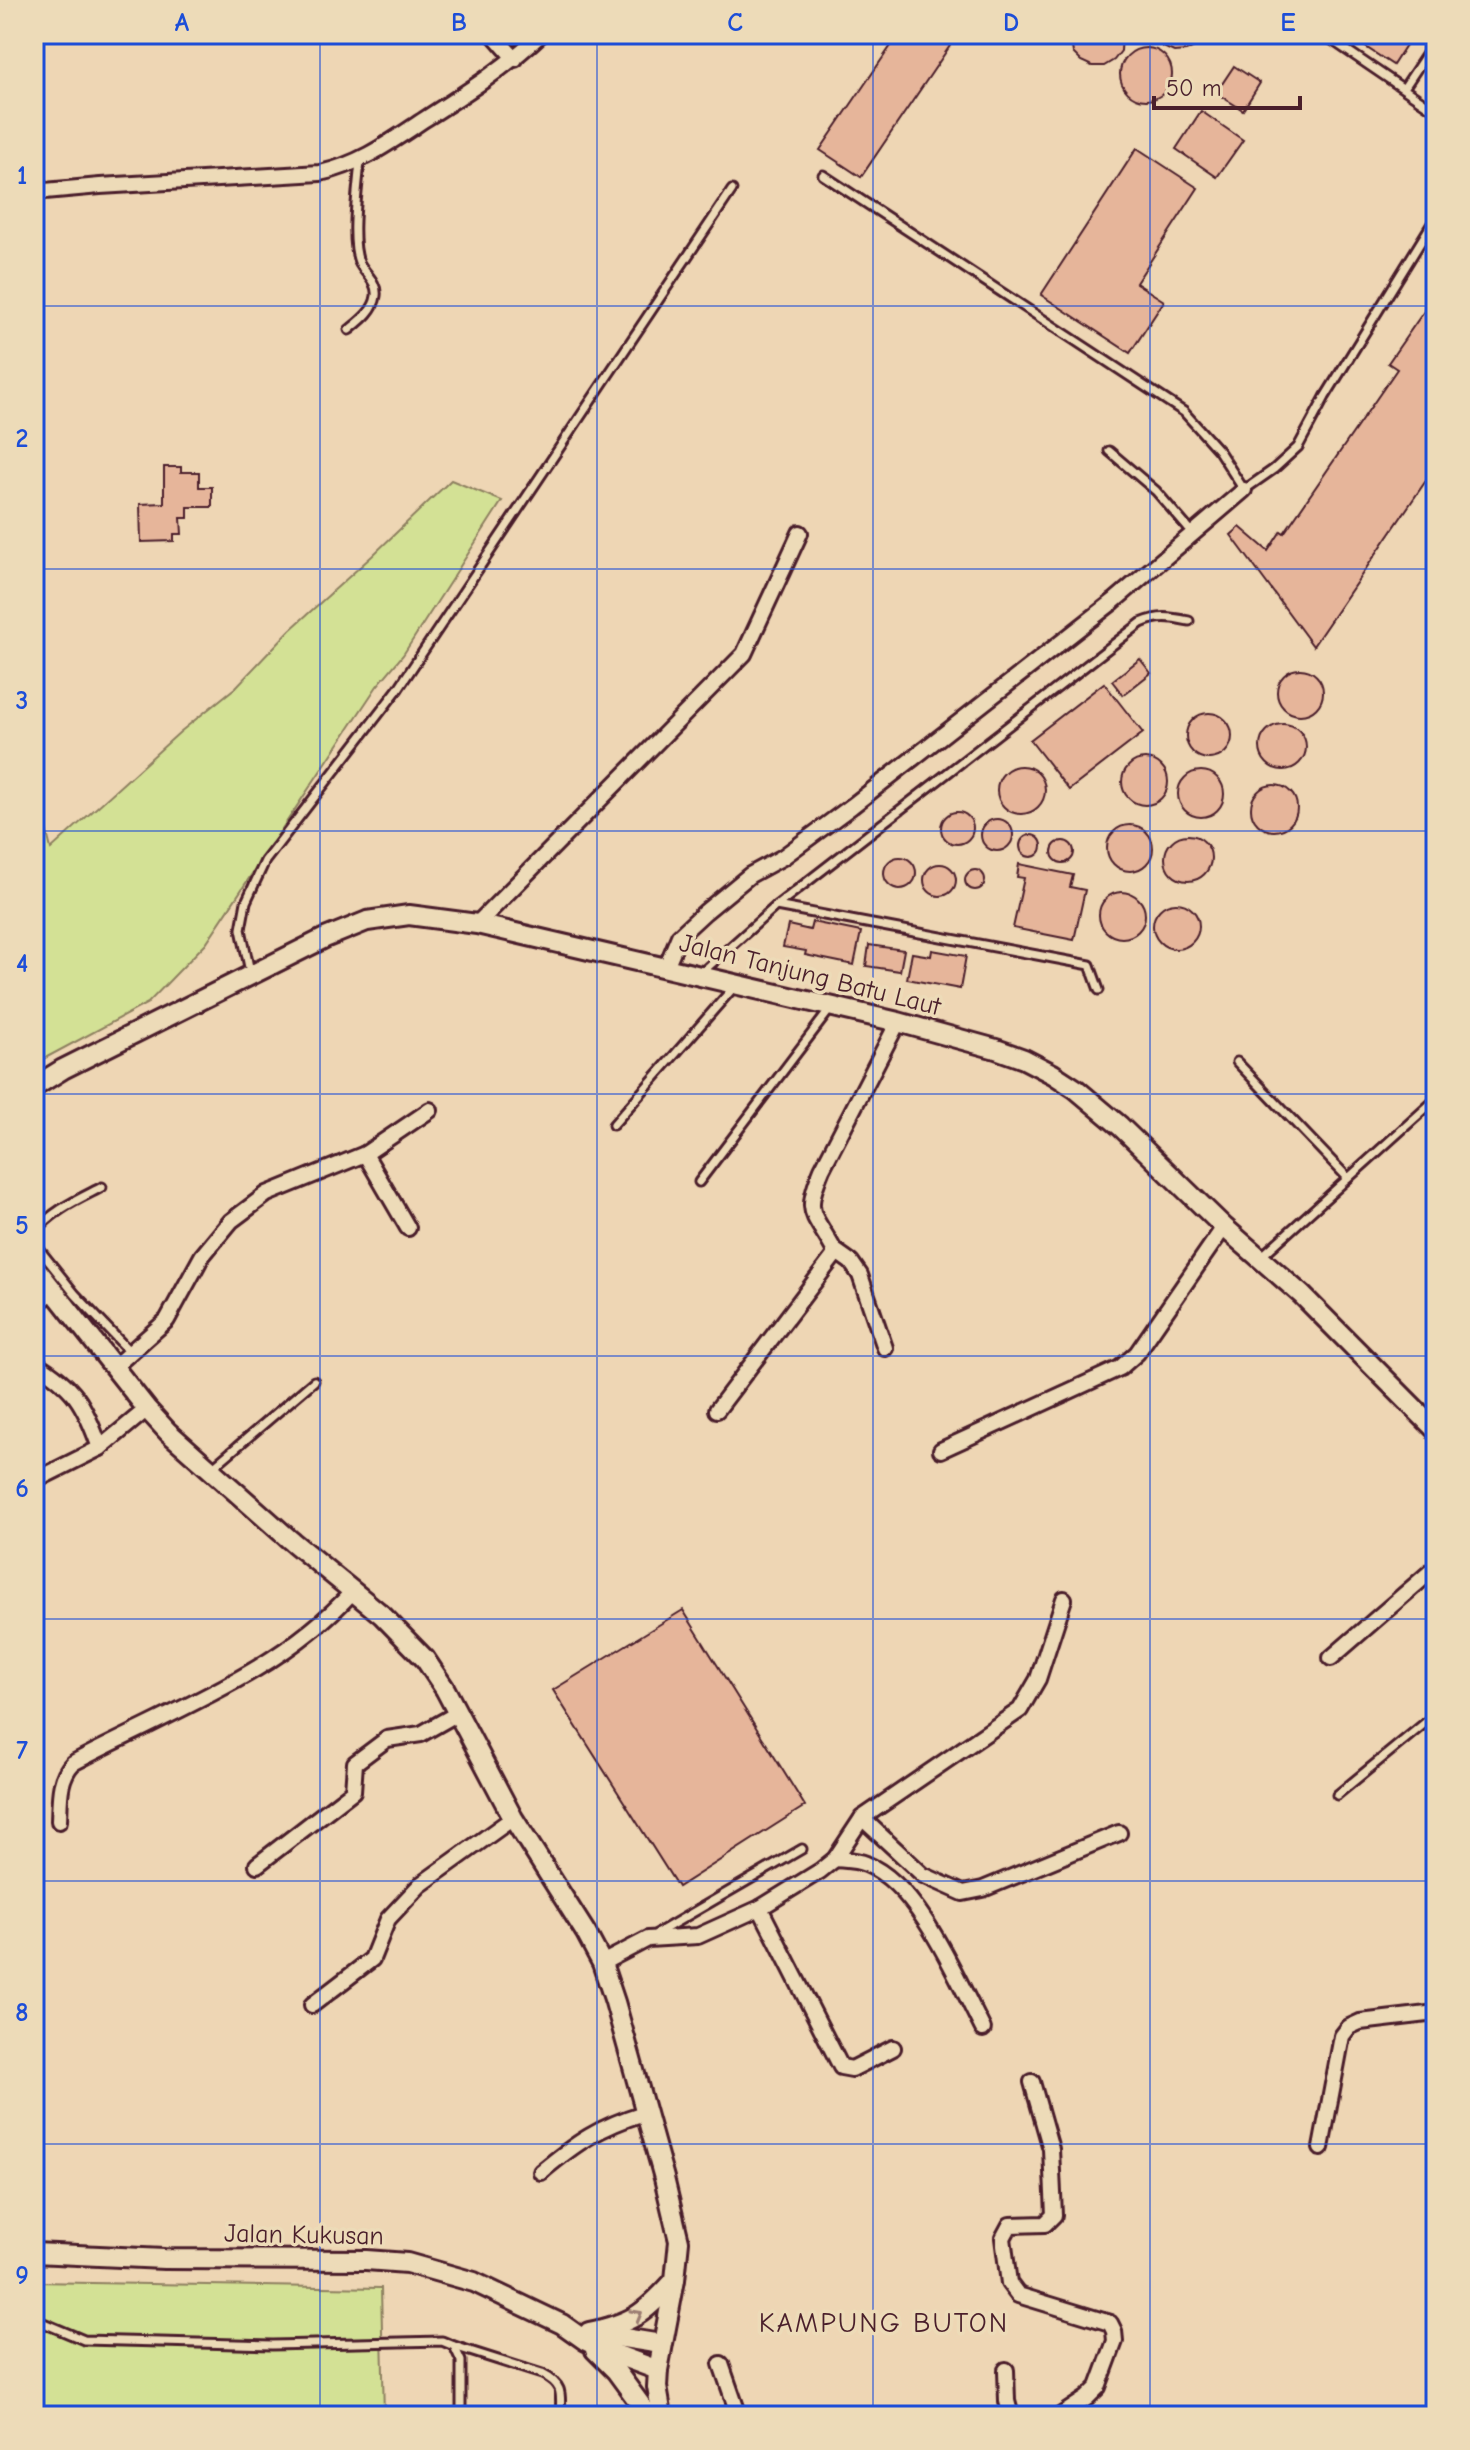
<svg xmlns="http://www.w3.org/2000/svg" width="1470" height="2450" font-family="'Comic Neue',sans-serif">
<rect width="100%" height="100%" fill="#eed6b4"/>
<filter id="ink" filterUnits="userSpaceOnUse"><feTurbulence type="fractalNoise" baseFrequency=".0125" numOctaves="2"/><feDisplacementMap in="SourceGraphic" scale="16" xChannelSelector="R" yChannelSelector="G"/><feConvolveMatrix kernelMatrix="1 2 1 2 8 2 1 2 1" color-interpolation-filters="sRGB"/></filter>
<g filter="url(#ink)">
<g fill="#d3e195" stroke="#8e8060" stroke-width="2">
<polygon points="451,480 502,501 403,655 377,686 206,943 148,1003 34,1064 34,782 51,849 180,732 236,687 290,630 372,556"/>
<polygon points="34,2282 381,2288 384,2416 34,2416"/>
</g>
<g fill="#e6b59a" stroke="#4a1f2b" stroke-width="2">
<polygon points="899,34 958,34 861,177 820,150"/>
<polygon points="1072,34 1122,34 1121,51 1114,60 1104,66 1092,66 1081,61 1073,53 1071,41"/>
<polygon points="1155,34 1204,34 1196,46 1186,51 1174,52 1163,47"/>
<polygon points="1346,34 1413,34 1393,65"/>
<circle cx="1146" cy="74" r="26"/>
<polygon points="1234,66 1260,83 1243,110 1216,93"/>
<polygon points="1436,77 1436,94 1428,89"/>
<polygon points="1201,111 1243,140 1217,177 1176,149"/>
<polygon points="1137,148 1198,188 1136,283 1164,301 1130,353 1041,295"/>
<polygon points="1436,294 1436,466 1313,646 1231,535 1240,527 1268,551 1281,531 1284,533 1397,369 1388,363"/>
<polygon points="164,467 181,467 181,472 199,472 199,487 212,487 212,507 188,507 188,518 181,518 182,534 174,534 174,541 141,542 140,504 164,503"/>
<polygon points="1140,659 1151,673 1123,695 1112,681"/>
<circle cx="1300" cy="692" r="23"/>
<polygon points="1104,683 1143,733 1069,790 1030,740"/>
<circle cx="1209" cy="736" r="23"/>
<circle cx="1283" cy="747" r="23"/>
<circle cx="1145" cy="782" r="23"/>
<circle cx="1021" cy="790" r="24"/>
<circle cx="1201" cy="794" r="23"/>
<circle cx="1274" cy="808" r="23"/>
<circle cx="957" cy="828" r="16"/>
<circle cx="997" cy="835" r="16"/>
<circle cx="1130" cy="848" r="23"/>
<circle cx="1188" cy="858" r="23"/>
<circle cx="1031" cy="846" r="11"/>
<circle cx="1063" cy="852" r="11"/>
<circle cx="900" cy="873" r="16"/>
<circle cx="940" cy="880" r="16"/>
<polygon points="1019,864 1073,875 1070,887 1085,890 1074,940 1013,928 1024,878 1017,877"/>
<circle cx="975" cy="880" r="10"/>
<circle cx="1122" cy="915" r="23"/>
<circle cx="1176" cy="926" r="23"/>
<polygon points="812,922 861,932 854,965 805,955 806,951 783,947 788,925 810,930"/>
<polygon points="869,945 904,950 900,971 866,966"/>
<polygon points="932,950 966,956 960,989 907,979 912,953 931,956"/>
<polygon points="683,1610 805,1806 678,1887 553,1690"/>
</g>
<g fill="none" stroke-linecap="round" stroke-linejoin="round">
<g stroke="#4a1f2b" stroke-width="13">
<g id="service">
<polyline points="1323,34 1436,111"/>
<polyline points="1404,88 1436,40"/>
<polyline points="823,175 1184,412 1219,451 1244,490 1274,469 1298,447 1325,397 1436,217"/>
<path d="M349,330C360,321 374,311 376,296C378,282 364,273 359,262C350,239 358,187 360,161"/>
<polyline points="1109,451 1156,491 1193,534"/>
<polyline points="776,906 1090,965 1099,990"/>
<polyline points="250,972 241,929 246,902 265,861 398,689 732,190"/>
<path d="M700,974L776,906L1141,623C1159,615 1170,617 1189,621"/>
<polyline points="1237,1062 1348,1178"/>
<polyline points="613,1125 734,987"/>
<polyline points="699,1182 831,1008"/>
<path d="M34,1233C53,1210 77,1200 102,1187"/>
<polyline points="34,1240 39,1249 75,1294 130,1352"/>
<polyline points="1262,1256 1436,1099"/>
<polyline points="212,1468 314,1381"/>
<polyline points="1337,1795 1436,1714"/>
<polyline points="656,1934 802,1849"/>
<polyline points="34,2319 84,2340 272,2345 442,2341 454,2346 461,2361 461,2416"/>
<path d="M454,2346L542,2374C564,2385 561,2394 560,2416"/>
</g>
</g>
<g stroke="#4a1f2b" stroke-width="20">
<g id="minor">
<polyline points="493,34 515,59"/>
<path d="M34,192L100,186L320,173C361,164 390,142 425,119C466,93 505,68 541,34"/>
<polyline points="477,924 744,654 800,533"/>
<polyline points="666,967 679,936 705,912 750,875 783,857 852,806 1114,601 1244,490"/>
<polyline points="365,1154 408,1228"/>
<polyline points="834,1250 851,1262 860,1275 885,1348"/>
<polyline points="34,1305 54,1291"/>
<path d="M34,1362C75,1387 84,1403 100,1448"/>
<polyline points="114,1367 167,1320 202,1256 231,1221 267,1194 365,1154 430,1110"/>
<path d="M717,1410L834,1256V1250C813,1211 803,1215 822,1169L898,1022"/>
<polyline points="941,1450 1120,1368 1137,1353 1224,1227"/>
<polyline points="34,1481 100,1448 147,1409"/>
<polyline points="1331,1658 1436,1567"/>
<polyline points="862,1818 923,1875 963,1893 983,1889 1119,1833"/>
<path d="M59,1821C60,1800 58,1779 73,1763C168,1712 280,1673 353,1591"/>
<path d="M835,1859C845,1860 857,1860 866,1864C919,1885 957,1979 983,2029"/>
<polyline points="257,1865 353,1791 355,1763 387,1739 421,1734 458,1713"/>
<polyline points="760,1908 841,2067 852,2069 893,2048"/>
<polyline points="602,1963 648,1939 698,1936 760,1908 820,1871 835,1859 862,1818 1020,1710 1038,1679 1064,1599"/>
<polyline points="312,2005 372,1959 388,1919 420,1885 513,1818"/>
<polyline points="1032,2082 1051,2149 1054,2215 1045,2224 1010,2225 1003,2238 1009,2283 1018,2295 1110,2323 1114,2331 1115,2341 1098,2387 1087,2398 1060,2416"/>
<polyline points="1321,2148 1342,2036 1349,2027 1360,2022 1436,2013"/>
<path d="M541,2172C577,2142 599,2127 644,2113"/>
<polyline points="721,2364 739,2416"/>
<polyline points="1006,2370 1007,2401 1011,2416"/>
</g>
</g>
<g stroke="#4a1f2b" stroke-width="24">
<g id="tertiary">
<polyline points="34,1087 63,1069 325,938 367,921 409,915 477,924 898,1022 996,1049 1024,1059 1053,1074 1076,1089 1120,1126 1224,1227 1302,1295 1436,1430"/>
<polyline points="34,1266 147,1409 168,1432 289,1539 382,1615 425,1659 445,1689 513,1818 586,1933 602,1963 615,2002 664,2178 679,2241 675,2280 658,2370 657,2387 662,2416"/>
<polyline points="34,2253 164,2259 366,2260 407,2263 474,2282 562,2324 586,2341 609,2352 658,2370"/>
<path d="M589,2332C632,2323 644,2314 673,2282"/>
<polyline points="599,2334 661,2344"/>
<polyline points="595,2350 616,2371 649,2416"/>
</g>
</g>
<use href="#service" stroke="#eddbb8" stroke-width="7"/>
<use href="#minor" stroke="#eddbb8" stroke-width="14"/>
<use href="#tertiary" stroke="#eddbb8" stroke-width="18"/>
</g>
<defs><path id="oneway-chevron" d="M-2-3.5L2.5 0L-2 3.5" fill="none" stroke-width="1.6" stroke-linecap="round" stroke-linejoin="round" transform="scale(2)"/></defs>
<use stroke="#9c7d72" href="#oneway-chevron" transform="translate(637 2315) rotate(-30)"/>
</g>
<path fill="none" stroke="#1d4ed8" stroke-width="2" stroke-opacity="0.55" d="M320,34V2416M597,34V2416M873,34V2416M1150,34V2416M34,306H1436M34,569H1436M34,831H1436M34,1094H1436M34,1356H1436M34,1619H1436M34,1881H1436M34,2144H1436"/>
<g text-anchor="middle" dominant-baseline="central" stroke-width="7" stroke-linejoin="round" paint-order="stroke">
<g font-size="26" fill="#4a1f2b" stroke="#eddbb8">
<text transform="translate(810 975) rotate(14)">Jalan Tanjung Batu Laut</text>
<text transform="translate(304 2235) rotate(1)">Jalan Kukusan</text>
</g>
<g font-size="28" letter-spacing="2" fill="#4a1f2b" stroke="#eddbb8">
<text x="884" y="2323">KAMPUNG BUTON</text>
</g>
</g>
<rect width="1470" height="2450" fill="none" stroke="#eddbb8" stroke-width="88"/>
<path d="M1154 96v12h146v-12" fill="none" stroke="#4a1f2b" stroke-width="4"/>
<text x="1166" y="96" font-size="24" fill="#4a1f2b" stroke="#eddbb8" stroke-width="6" paint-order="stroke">50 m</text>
<rect x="44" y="44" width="1382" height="2362" fill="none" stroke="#1d4ed8" stroke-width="3"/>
<g font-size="26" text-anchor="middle" font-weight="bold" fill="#1d4ed8">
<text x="182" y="31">A</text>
<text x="459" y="31">B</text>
<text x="735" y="31">C</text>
<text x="1011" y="31">D</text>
<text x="1288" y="31">E</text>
<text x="22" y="184">1</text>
<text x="22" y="447">2</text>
<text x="22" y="709">3</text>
<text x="22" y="972">4</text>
<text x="22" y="1234">5</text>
<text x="22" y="1497">6</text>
<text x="22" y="1759">7</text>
<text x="22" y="2021">8</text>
<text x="22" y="2284">9</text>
</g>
</svg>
